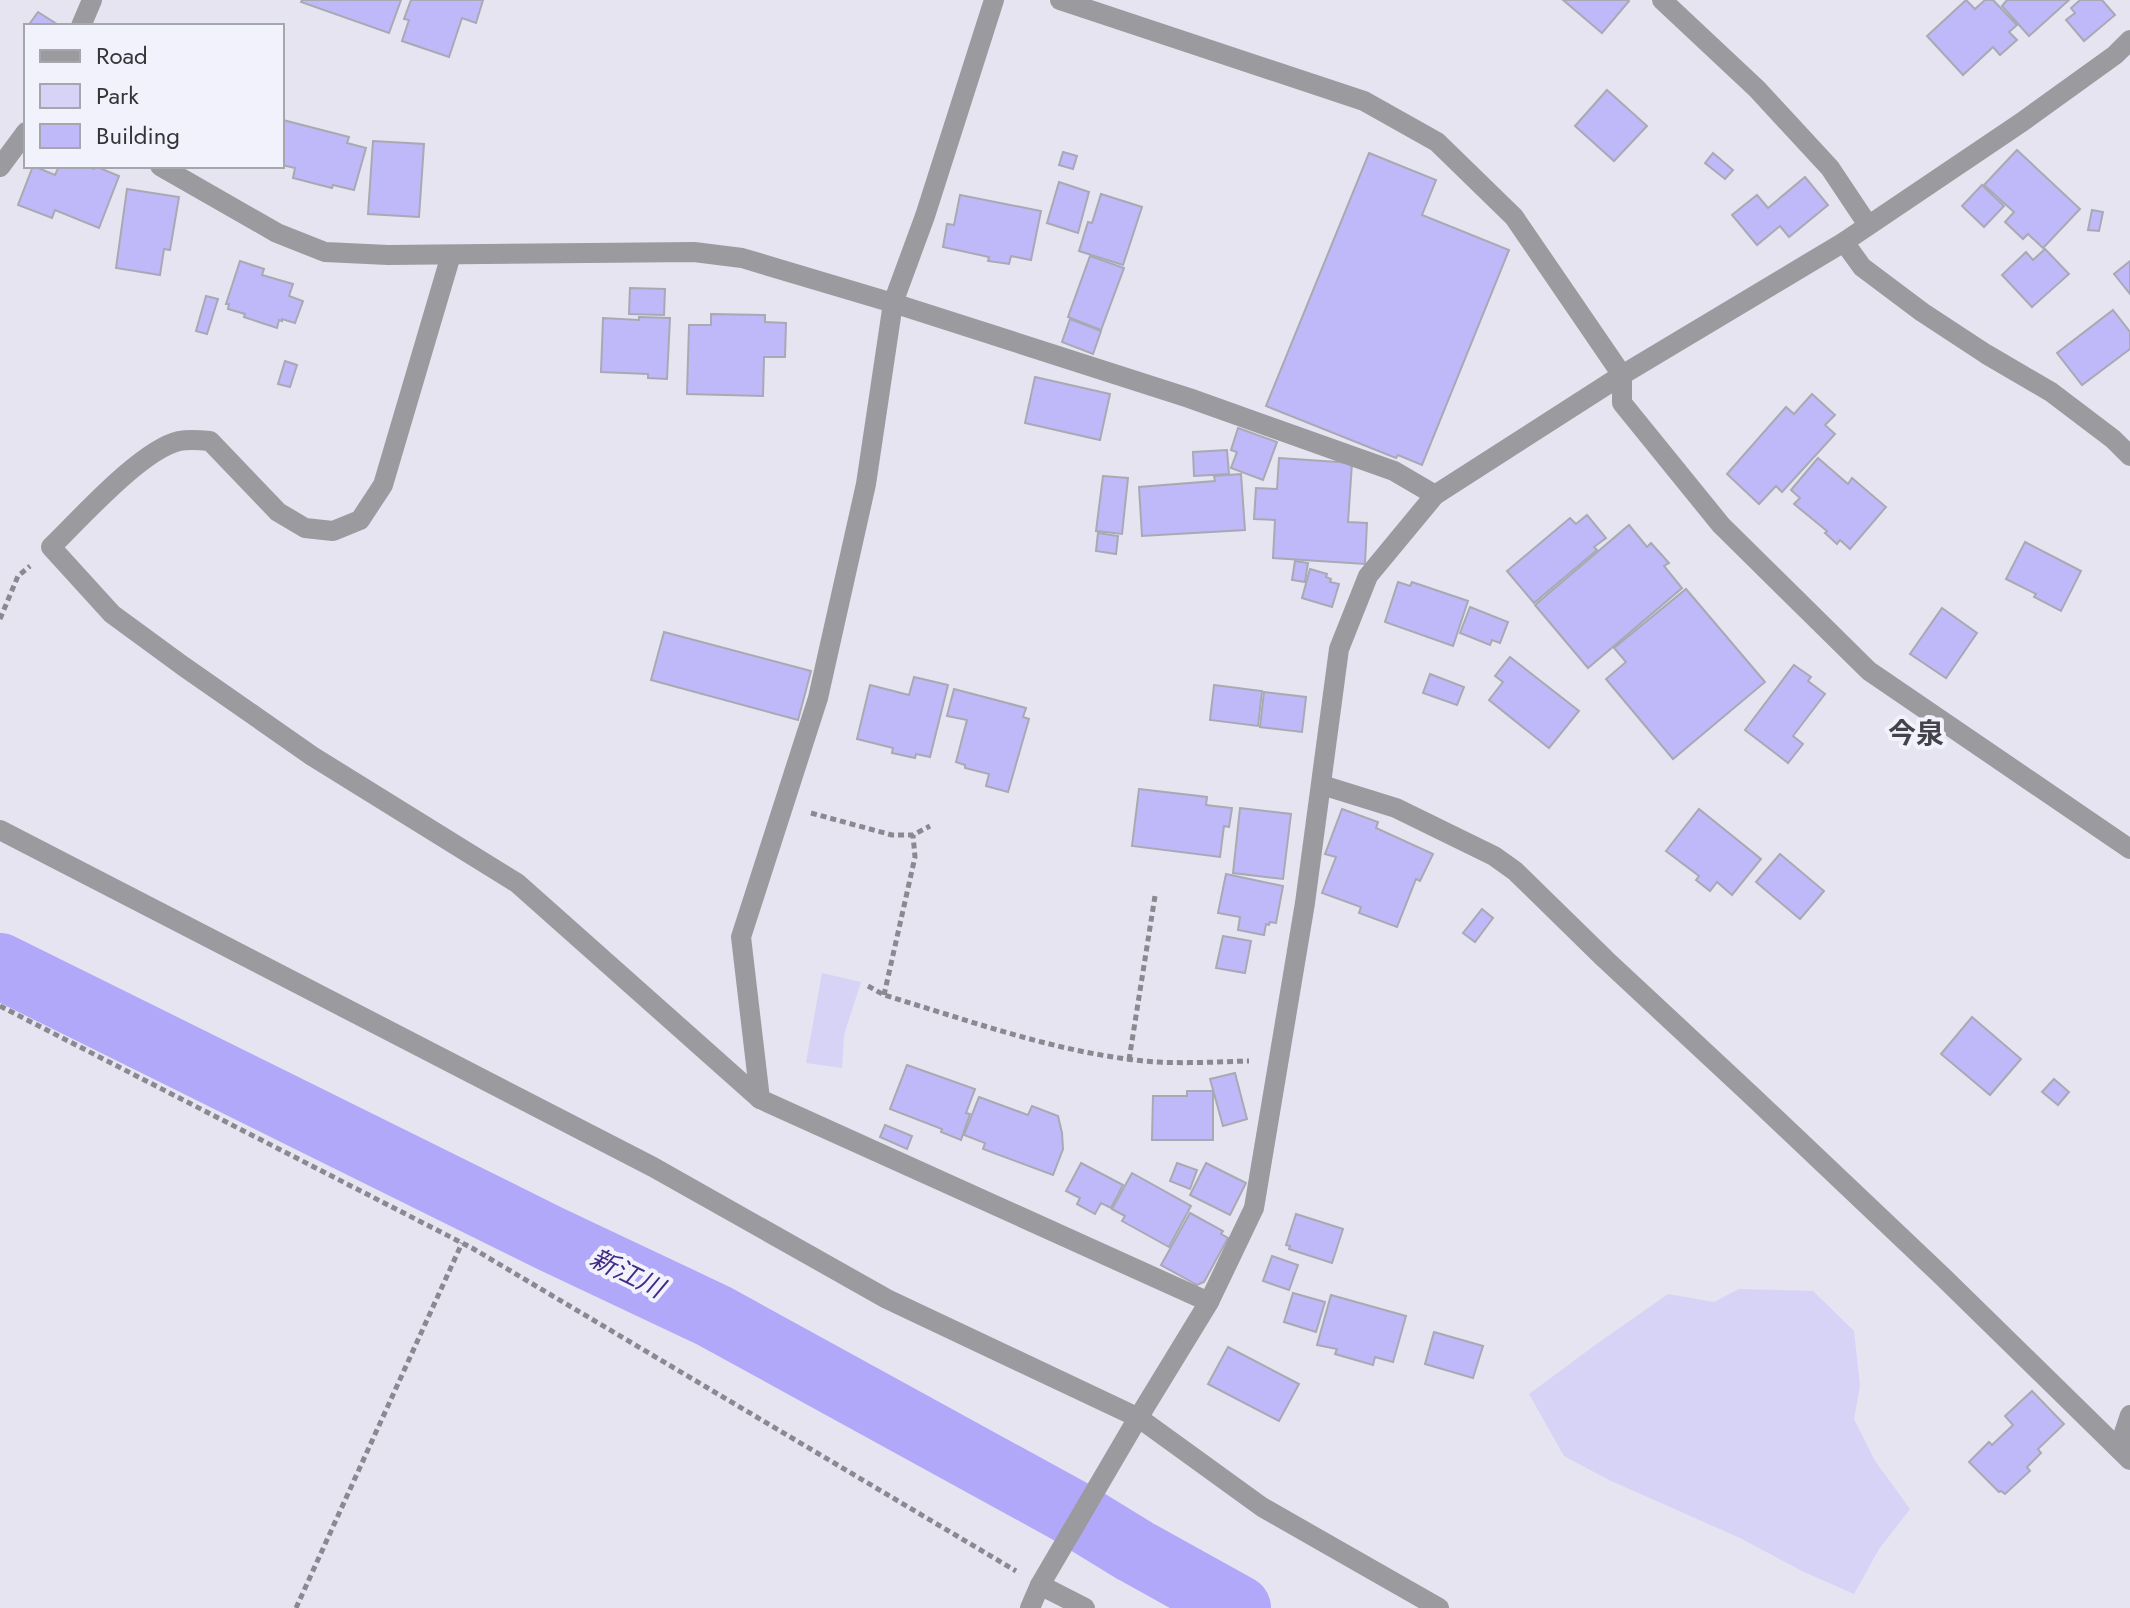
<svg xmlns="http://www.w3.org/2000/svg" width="2130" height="1608" font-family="Jost,'Noto Sans JP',sans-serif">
<rect width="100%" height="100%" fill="#e5e4f0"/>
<g fill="#d6d3f6">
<polygon points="822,973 861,982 844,1035 842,1068 806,1063"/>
<polygon points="1739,1289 1813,1291 1854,1331 1860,1386 1854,1419 1875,1461 1910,1509 1879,1549 1854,1594 1804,1572 1740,1538 1609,1480 1564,1456 1529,1394 1598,1343 1668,1294 1714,1302"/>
</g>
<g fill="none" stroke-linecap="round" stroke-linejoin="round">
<polyline stroke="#b2a8fa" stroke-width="66" points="0,966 549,1238 714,1316 1073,1513 1135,1551 1238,1608"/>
</g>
<g fill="#bfb9fa" stroke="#a9a9b3" stroke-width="2">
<polygon points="302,0 401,0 389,33 301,2"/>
<polygon points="411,0 483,0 476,23 462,18 449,57 402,41 409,20 404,19"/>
<polygon points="1563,0 1628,0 1629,1 1602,33"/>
<polygon points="1966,0 1975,9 1985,0 1993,0 2017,25 2009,32 2017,40 2000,55 1993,47 1963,75 1927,36"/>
<polygon points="2007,0 2069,0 2029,36 2002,6"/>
<polygon points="2080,0 2102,0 2115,15 2084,41 2066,20 2075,13 2071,8"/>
<polygon points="38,12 60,26 28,26"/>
<polygon points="1607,90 1647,126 1614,161 1575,126"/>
<polygon points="283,120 349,137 347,143 366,148 354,190 333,185 332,188 293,178 295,168 282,165"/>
<polygon points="373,141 424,144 419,217 368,214"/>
<polygon points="2017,150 2080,209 2043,248 2028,234 2023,239 2005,222 2014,212 1984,185"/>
<polygon points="1063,152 1077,156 1073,169 1059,165"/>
<polygon points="1369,153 1436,180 1422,215 1509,250 1422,465 1398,455 1396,458 1266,406"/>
<polygon points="1713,153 1733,170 1725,179 1705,163"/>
<polygon points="33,166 55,175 59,166 85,166 94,169 95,166 119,176 99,228 55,210 52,218 18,205"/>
<polygon points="1805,177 1828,205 1789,237 1780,226 1757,245 1732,215 1757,195 1768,208"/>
<polygon points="1059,182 1089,192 1078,233 1047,223"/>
<polygon points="1982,185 2004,206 1984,227 1962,206"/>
<polygon points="127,189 179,197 170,250 164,249 160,275 116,268"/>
<polygon points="1101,194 1142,207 1123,265 1079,251 1088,222 1092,223"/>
<polygon points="960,195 1041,211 1031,260 1011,256 1009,264 988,261 989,257 943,247 947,224 954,225"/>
<polygon points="2092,210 2103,212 2099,231 2088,230"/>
<polygon points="2045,249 2069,274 2032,307 2002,275 2026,252 2033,260"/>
<polygon points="1090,256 1124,268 1101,330 1068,317"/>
<polygon points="240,261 264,269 262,275 293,284 289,296 303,301 295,323 282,319 282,321 279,320 277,328 244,317 245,314 228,309 229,304 226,304"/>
<polygon points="2130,261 2130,294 2114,274"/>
<polygon points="630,288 665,289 664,315 629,314"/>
<polygon points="206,296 218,299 207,334 196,331"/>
<polygon points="2113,310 2130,332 2130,349 2082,385 2057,353"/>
<polygon points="711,314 765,315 765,322 786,323 785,357 764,357 763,396 687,394 689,325 711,325"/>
<polygon points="639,317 670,318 667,379 648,378 648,374 601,372 603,318 639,320"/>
<polygon points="1070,319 1101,331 1093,354 1062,342"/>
<polygon points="285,361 297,365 290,387 278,384"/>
<polygon points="1035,377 1110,394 1100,440 1025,423"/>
<polygon points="1812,394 1835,415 1825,425 1835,434 1782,492 1776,486 1759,504 1727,474 1786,407 1794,414"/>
<polygon points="1238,428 1277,442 1263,480 1231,468 1237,452 1231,450"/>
<polygon points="1227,450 1229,474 1194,476 1193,452"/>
<polygon points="1279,458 1352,463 1348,522 1367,523 1365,564 1273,558 1275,520 1254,519 1256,488 1277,489"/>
<polygon points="1818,458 1848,484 1852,478 1886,507 1850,549 1840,540 1837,544 1825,533 1827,531 1794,504 1800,498 1791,490"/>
<polygon points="1241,474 1245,530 1142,536 1139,487 1215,481 1214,476"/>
<polygon points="1103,476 1128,478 1122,534 1096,531"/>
<polygon points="1587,515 1606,538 1594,547 1597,550 1534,603 1507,571 1570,518 1576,524"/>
<polygon points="1629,525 1647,547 1651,543 1669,563 1664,566 1682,588 1588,668 1535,605"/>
<polygon points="1098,533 1118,536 1116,554 1096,551"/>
<polygon points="2025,542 2081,571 2061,611 2034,597 2036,594 2006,579"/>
<polygon points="1295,561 1308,563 1305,582 1292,580"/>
<polygon points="1310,569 1327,574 1326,577 1331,579 1330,582 1339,584 1332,607 1302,598"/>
<polygon points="1398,582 1410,586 1412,582 1468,601 1453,646 1385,622"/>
<polygon points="1686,589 1765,682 1673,759 1606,679 1626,662 1614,648"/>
<polygon points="1470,607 1508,622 1500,643 1492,640 1490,645 1460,633"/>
<polygon points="1942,608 1977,633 1946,678 1910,654"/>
<polygon points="664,632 811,671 798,720 651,680"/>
<polygon points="1510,657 1579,711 1549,748 1489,700 1503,682 1495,676"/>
<polygon points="1794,665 1811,677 1808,681 1825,694 1793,736 1803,744 1788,763 1745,730"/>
<polygon points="1430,674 1464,687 1457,705 1423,693"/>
<polygon points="914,677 948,685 930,757 916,754 915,758 892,753 893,748 857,739 870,685 909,695"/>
<polygon points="1214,685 1262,691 1258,726 1210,720"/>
<polygon points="954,689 1026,708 1023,717 1029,719 1008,792 986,786 989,774 965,768 965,765 956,762 967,720 947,716"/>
<polygon points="1264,692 1306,697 1302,732 1260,727"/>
<polygon points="1139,789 1207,797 1206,805 1232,808 1229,827 1224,826 1220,857 1132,846"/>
<polygon points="1240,808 1291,814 1283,879 1233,873"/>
<polygon points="1342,809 1378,822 1376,828 1433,854 1420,881 1416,879 1397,927 1359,913 1361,907 1322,893 1336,857 1325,854"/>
<polygon points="1699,809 1761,859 1732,895 1717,882 1710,891 1696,880 1699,876 1666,851"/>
<polygon points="1780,854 1824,891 1800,919 1756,882"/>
<polygon points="1226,874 1283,886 1276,923 1270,922 1269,925 1266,924 1264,935 1238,930 1240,917 1218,913"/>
<polygon points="1482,909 1493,918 1475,942 1463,933"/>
<polygon points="1223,936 1251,941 1245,973 1216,968"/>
<polygon points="1972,1017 2021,1059 1990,1095 1941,1054"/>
<polygon points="907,1065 975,1089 966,1113 970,1114 961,1140 941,1132 942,1129 890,1109"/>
<polygon points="1235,1073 1247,1119 1223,1126 1210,1079"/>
<polygon points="2054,1079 2069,1092 2058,1105 2042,1092"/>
<polygon points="1187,1091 1213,1091 1213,1140 1152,1140 1153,1096 1187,1096"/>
<polygon points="979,1097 1028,1115 1032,1106 1058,1116 1062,1133 1063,1149 1053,1175 983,1149 985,1143 964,1135"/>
<polygon points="885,1125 912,1136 907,1149 880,1137"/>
<polygon points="1081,1163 1123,1185 1111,1208 1101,1203 1095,1214 1077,1204 1080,1198 1066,1191"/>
<polygon points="1177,1163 1197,1170 1190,1189 1170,1181"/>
<polygon points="1206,1163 1246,1183 1230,1215 1190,1195"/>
<polygon points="1132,1173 1191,1206 1169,1247 1122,1221 1125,1216 1112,1209"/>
<polygon points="1190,1213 1223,1231 1221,1234 1228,1238 1204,1282 1197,1285 1161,1265"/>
<polygon points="1296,1214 1343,1229 1332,1263 1289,1249 1290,1246 1286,1245"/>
<polygon points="1272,1256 1298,1265 1289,1290 1263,1281"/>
<polygon points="1293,1293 1325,1302 1316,1332 1284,1322"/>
<polygon points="1331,1295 1406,1316 1393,1362 1375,1357 1373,1365 1335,1354 1337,1349 1317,1345"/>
<polygon points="1434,1332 1483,1346 1473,1378 1425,1364"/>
<polygon points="1228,1347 1299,1384 1279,1421 1208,1384"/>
<polygon points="2032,1391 2064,1424 2038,1449 2041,1453 2027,1467 2030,1471 2005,1494 2001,1491 1999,1492 1969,1462 1989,1442 1992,1445 2013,1425 2005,1416"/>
</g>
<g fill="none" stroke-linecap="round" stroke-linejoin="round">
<g stroke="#8a8991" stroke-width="5" stroke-dasharray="6 4" stroke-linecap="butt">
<polyline points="0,619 18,576 30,566"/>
<polyline points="811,813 892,835 913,835 930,826"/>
<path d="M868,986L884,995C964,1019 1044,1048 1127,1059C1167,1065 1209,1062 1249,1061"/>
<polyline points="884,995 915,857 913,835"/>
<polyline points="0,1006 472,1248 1016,1571"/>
<polyline points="1129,1060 1155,896"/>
<polyline points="296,1608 462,1243"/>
</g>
<g stroke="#9a9a9f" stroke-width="20">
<polyline points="994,0 925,216 893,303 866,484 818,698 741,937 760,1099 1209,1302"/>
<polyline points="1060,0 1364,101 1437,142 1514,217 1622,375 1622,403 1721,525 1869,671 2130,849"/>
<polyline points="1662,0 1757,89 1830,168 1868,225"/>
<polyline points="81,26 92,0"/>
<polyline points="160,166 277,233 325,252 388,255 694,252 742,258 893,303 1189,398 1394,471 1435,495"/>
<polyline points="0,167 26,132"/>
<polyline points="1844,242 1862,267 1922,312 1986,354 2051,392 2113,439 2130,456"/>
<path d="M451,255L383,485L360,520L333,531L305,528L278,512L210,441C200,440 189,439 179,441C141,450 81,518 51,547L112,614L183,666L312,756L517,883L760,1099"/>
<polyline points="1322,785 1396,808 1494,856 1515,871 1605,959 1751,1095 1942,1276 2130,1460"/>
<polyline points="0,830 653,1167 887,1299 1139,1418 1262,1507 1439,1608"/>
<polyline points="2119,1448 2130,1415"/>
<polyline points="1040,1585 1085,1608"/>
<polyline points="1030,1608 1040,1585 1132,1428 1209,1302 1254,1208 1305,903 1339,649 1368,576 1435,495 1622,375 1844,242 2022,122 2115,55 2130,40"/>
</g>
</g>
<g text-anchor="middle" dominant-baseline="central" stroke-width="8" stroke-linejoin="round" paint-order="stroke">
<g font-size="26" font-style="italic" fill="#422a86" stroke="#f2f2fd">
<text transform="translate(627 1273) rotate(26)">新江川</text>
</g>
<g font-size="28" font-weight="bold" fill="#44434c" stroke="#f2f2fd">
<text x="1916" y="733">今泉</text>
</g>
</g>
<rect x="24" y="24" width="260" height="144" fill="#f2f2fd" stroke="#a6a6af" stroke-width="2"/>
<rect x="40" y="50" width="40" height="12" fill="#9a9a9f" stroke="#a6a6af" stroke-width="2"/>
<text x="96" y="64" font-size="24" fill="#353539">Road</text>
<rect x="40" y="84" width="40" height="24" fill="#d6d3f6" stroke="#a6a6af" stroke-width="2"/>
<text x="96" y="104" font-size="24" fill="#353539">Park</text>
<rect x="40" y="124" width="40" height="24" fill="#bfb9fa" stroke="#a6a6af" stroke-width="2"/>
<text x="96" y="144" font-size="24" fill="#353539">Building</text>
</svg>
